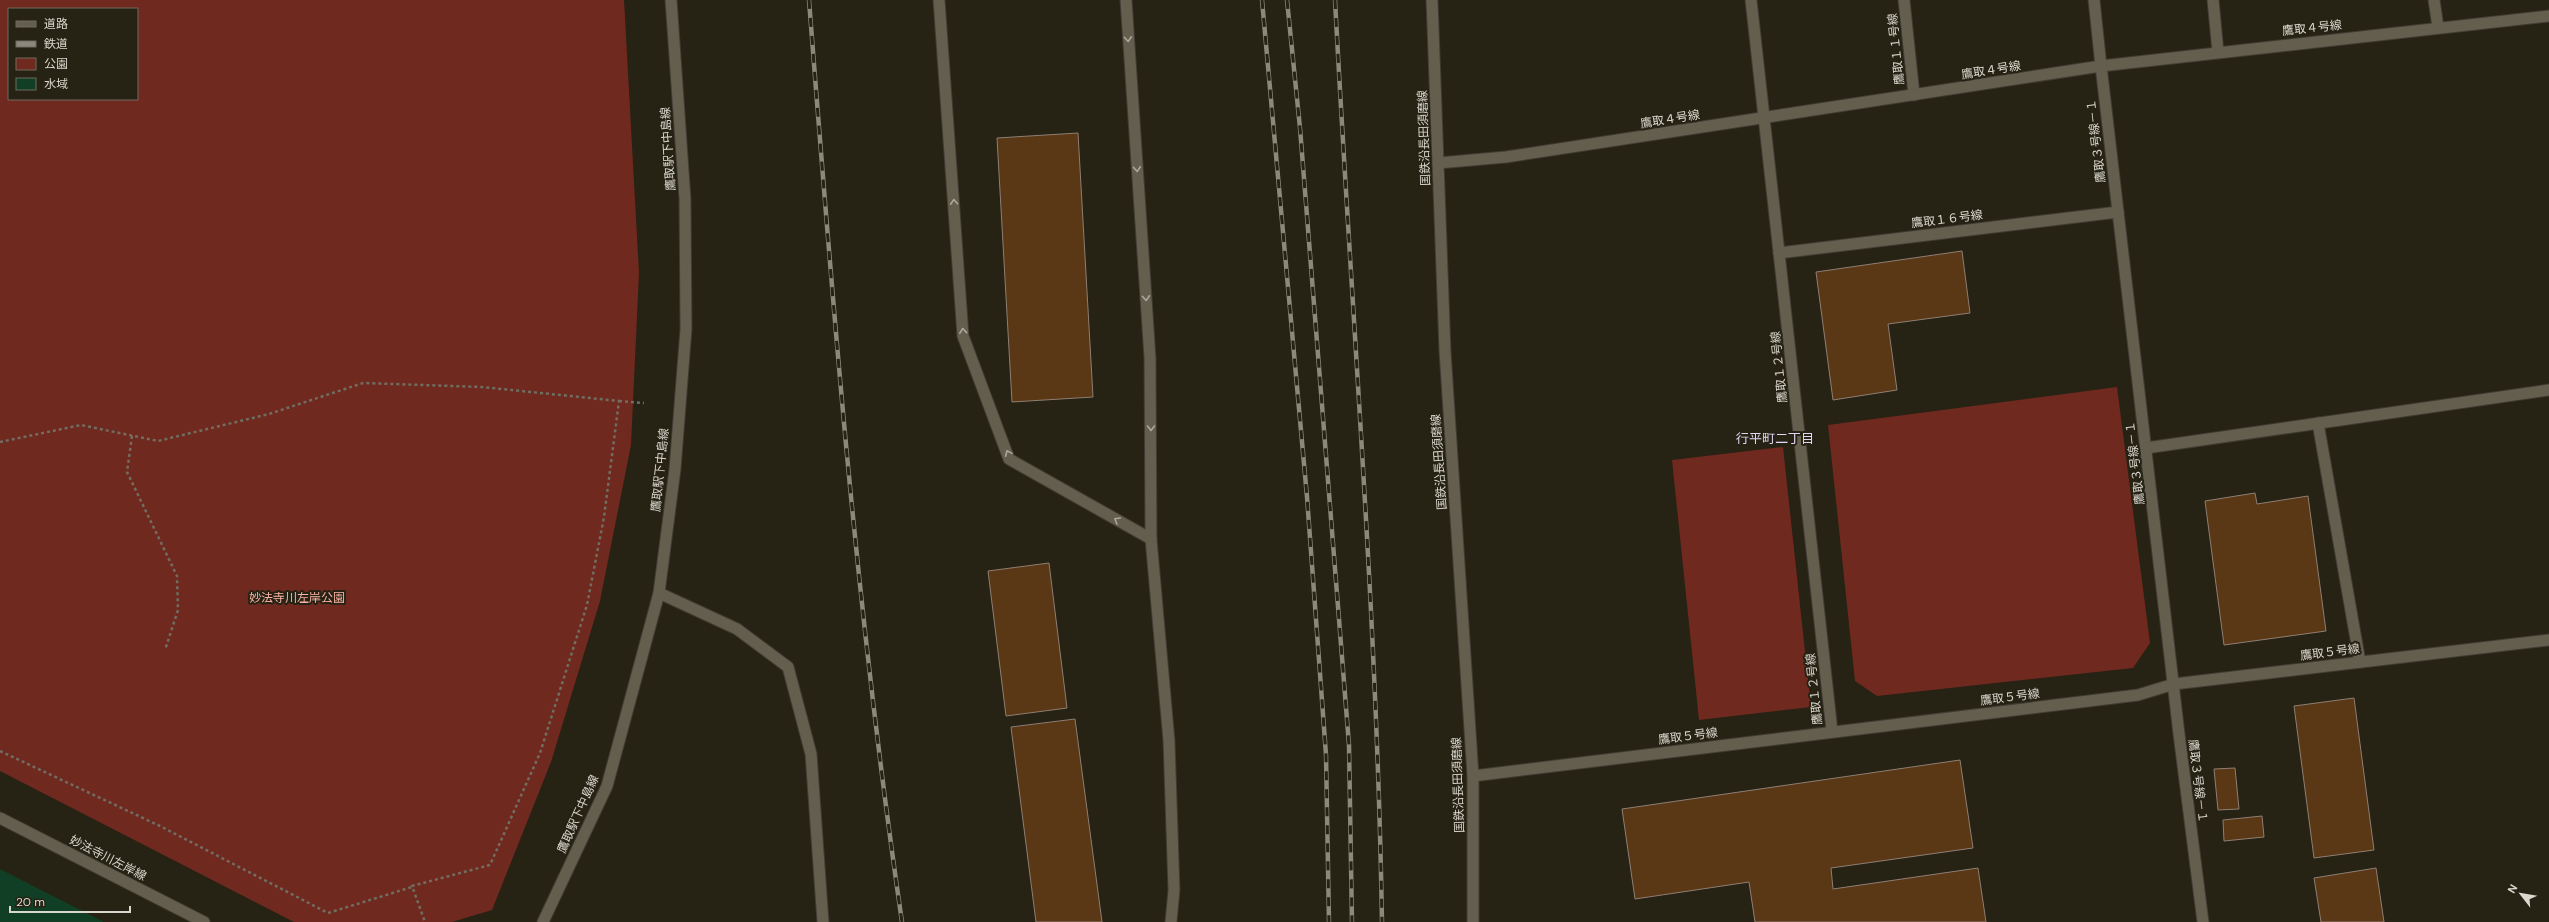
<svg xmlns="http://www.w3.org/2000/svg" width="2549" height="922" font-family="'DM Sans','Noto Sans JP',sans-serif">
<rect width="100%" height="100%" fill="#262214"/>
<g fill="#70291f" fill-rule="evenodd">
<path d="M0,0H624L639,273L631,445L600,601L551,762L492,910L452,922H294L0,771ZM9,9H137V99H9Z"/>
<polygon points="2117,387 2150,643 2133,668 1877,696 1855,681 1828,425"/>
<polygon points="1783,447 1811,707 1699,720 1672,460"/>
</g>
<polygon fill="#113f25" points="0,869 104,922 0,922"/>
<g fill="#5a3715" stroke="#8e7f73">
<polygon points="1078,133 1093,397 1012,402 997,138"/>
<polygon points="1962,251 1970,313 1888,324 1897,390 1833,400 1816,272"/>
<polygon points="2255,493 2257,504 2308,496 2326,631 2224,645 2205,501"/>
<polygon points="1049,563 1067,708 1006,716 988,571"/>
<polygon points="2354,698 2374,850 2314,858 2294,706"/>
<polygon points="1075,719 1102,922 1036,922 1011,727"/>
<polygon points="1960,760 1973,848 1831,868 1833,889 1978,868 1986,922 1755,922 1749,882 1635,899 1622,809"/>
<polygon points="2235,768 2239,809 2218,810 2214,769"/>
<polygon points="2262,816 2264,837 2224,841 2223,820"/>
<polygon points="2376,868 2384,922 2321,922 2314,878"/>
</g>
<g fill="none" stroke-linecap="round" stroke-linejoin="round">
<g stroke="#403c33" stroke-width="13">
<g id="service">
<polyline points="939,0 963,336 1009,459 1151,539"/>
<polyline points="1126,0 1150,358 1151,539 1169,741 1174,890 1171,922"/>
<polyline points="659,593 737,629 788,667 811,754 823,922"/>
</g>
</g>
<g stroke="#403c33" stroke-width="13">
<g id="minor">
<polyline points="1751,0 1832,731"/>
<polyline points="1904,0 1914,95"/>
<polyline points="2213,0 2218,52"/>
<polyline points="2434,0 2438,27"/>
<polyline points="2101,66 2179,734 2203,922"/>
<polyline points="1438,163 1506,157 2101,66 2549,16"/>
<polyline points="1779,253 2118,212"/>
<polyline points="2318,423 2360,662"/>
<polyline points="2146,448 2549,390"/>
<polyline points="1473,776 2138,695 2174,684 2549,640"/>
</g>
</g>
<g stroke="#403c33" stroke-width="13">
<g id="tertiary">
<polyline points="1432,0 1445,351 1473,776 1473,922"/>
<polyline points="2094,0 2101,66"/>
<polyline points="0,818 204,922"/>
<polyline points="543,922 607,786 659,593 675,469 686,329 685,199 671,0"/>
</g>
</g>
<g stroke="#716d61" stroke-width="2.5" stroke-dasharray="3 3" stroke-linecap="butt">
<polyline points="619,401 644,403"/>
<polyline points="132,436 127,472 177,576 178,610 165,650"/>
<polyline points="0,442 81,425 158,441 269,414 363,383 482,387 619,401 604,517 587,605 540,753 490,865 412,886 425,922"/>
<polyline points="0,751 160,826 328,913 412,887"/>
</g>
<use href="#service" stroke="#635e4e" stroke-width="11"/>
<use href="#minor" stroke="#635e4e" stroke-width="11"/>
<use href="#tertiary" stroke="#635e4e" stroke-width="11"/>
<g stroke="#8b887c" stroke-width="4.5">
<g id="rail">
<path d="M809,0C833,309 857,615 902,922"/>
<polyline points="1262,0 1307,497 1326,755 1329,922"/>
<polyline points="1287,0 1300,128 1349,745 1352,922"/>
<path d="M1335,0C1351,307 1377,614 1382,922"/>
</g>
</g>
<use href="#rail" stroke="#262214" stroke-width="3" stroke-dasharray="9" stroke-linecap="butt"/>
</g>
<defs><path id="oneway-chevron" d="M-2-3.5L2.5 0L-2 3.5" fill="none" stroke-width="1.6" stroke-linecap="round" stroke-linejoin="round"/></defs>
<g stroke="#aaa79b">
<use href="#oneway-chevron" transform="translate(1128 39) rotate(86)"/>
<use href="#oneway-chevron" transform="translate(1137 169) rotate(86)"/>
<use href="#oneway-chevron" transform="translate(954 202) rotate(-94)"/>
<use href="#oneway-chevron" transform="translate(1146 298) rotate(86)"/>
<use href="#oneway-chevron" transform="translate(963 331) rotate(-96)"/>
<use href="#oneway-chevron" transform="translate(1151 428) rotate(90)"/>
<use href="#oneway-chevron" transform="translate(1008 453) rotate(-114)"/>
<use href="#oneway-chevron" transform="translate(1117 520) rotate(-150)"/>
</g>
<g text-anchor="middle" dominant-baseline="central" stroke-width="4" stroke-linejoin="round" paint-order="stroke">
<g font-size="12" fill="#dad7ce" stroke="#262214">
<text transform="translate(2312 28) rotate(-6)">鷹取４号線</text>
<text transform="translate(1896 49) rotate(-96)">鷹取１１号線</text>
<text transform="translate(1991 70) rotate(-9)">鷹取４号線</text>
<text transform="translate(1670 119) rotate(-9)">鷹取４号線</text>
<text transform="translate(1424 138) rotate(-92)">国鉄沿長田須磨線</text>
<text transform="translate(2096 141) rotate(-97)">鷹取３号線－１</text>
<text transform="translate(668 149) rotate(-94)">鷹取駅下中島線</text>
<text transform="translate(1947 219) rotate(-7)">鷹取１６号線</text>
<text transform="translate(1779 367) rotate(-96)">鷹取１２号線</text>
<text transform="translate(1439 462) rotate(-94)">国鉄沿長田須磨線</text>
<text transform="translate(2135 463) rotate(-97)">鷹取３号線－１</text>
<text transform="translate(660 470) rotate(-84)">鷹取駅下中島線</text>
<text transform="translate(2330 652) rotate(-7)">鷹取５号線</text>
<text transform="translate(1814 689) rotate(-96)">鷹取１２号線</text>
<text transform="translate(2010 697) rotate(-7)">鷹取５号線</text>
<text transform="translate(1688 736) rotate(-7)">鷹取５号線</text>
<text transform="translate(2198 781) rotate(83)">鷹取３号線－１</text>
<text transform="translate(1458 785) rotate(-92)">国鉄沿長田須磨線</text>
<text transform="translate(578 814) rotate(-66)">鷹取駅下中島線</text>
<text transform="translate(108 858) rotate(27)">妙法寺川左岸線</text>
</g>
<g font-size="12" fill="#fbb2a5" stroke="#262214">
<text x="297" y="598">妙法寺川左岸公園</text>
</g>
<g font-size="13" fill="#dfd8f5" stroke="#262214">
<text x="1775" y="438">行平町二丁目</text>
</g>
</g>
<rect x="8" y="8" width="130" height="92" fill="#262214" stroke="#6e6a5e"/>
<rect x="16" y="21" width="20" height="6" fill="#635e4e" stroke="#6e6a5e"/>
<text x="44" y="28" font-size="12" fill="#dad7ce">道路</text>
<rect x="16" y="41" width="20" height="6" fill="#8b887c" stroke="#6e6a5e"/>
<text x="44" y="48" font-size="12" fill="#dad7ce">鉄道</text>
<rect x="16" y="58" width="20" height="12" fill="#70291f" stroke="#6e6a5e"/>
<text x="44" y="68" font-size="12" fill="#dad7ce">公園</text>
<rect x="16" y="78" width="20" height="12" fill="#113f25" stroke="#6e6a5e"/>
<text x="44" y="88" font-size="12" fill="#dad7ce">水域</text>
<g transform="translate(2521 894) rotate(301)" stroke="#262214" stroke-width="3" paint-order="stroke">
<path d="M0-3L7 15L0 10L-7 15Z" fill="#dad7ce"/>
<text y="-6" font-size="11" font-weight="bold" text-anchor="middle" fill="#dad7ce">N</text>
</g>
<path d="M10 906v6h120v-6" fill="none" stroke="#dad7ce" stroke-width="2"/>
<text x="16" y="906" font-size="12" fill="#dad7ce" stroke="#262214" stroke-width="3" paint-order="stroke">20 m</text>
</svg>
